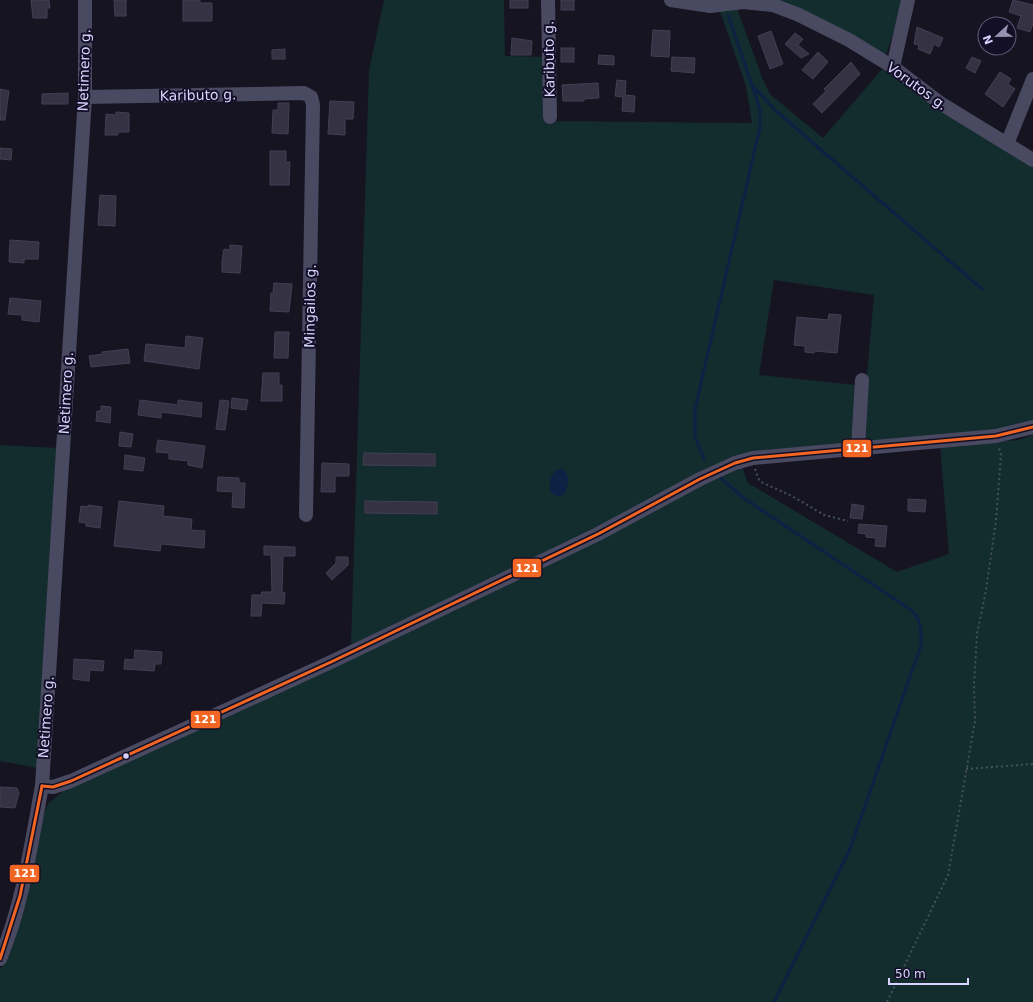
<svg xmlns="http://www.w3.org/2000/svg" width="1033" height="1002" font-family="'DejaVu Sans',sans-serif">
<rect width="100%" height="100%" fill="#161421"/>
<g fill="#132c2d" fill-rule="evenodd">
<path d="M384,0H504L505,56L543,57V121L752,123L746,86L716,0H734L763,80L770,94L823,138L882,69L1033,165V424L1007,430L782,450L607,524L351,645L369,70ZM774,280L874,295L866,386L759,375Z"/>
<polygon points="774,0 902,0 902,8 886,55"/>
<polygon points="1033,435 1033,1002 0,1002 0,970 14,939 27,899 41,821 48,804 63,791 718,476 742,466 748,483 897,572 949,554 940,446 1018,440"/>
<polygon points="0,445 58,448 37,768 0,761"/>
</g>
<path fill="#0d2144" d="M562,468C571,477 569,484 564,494L558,497L550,492C550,480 550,472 562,468Z"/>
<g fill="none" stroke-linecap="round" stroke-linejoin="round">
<g stroke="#0d2144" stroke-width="3">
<polyline points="753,86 775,110 982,289"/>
<polyline points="704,459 695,437 695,409 760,127 760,109 728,15"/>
<path d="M718,476L745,499L911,610C922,620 921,631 921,645L850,849L774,1002"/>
</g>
</g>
<g fill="#343243" stroke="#433f54">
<polygon points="31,0 49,0 50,8 47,8 47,18 33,18"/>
<polygon points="114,0 126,0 126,16 115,16"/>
<polygon points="183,0 200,0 200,3 212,3 212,21 183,21"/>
<rect x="510" y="0" width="18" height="8"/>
<rect x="561" y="0" width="13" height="10"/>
<polygon points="1013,0 1033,5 1033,23 1030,32 1017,28 1021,16 1009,12"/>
<polygon points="917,27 943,38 939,47 934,44 930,54 918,49 919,45 914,44"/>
<polygon points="653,30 670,31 669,57 651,56"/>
<polygon points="771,31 783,64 770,69 758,36"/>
<polygon points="795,33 803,39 798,45 809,54 801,58 785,44"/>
<polygon points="512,38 532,41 531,55 511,55"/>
<rect x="561" y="48" width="13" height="14"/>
<polygon points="285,49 285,59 272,59 272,50"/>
<polygon points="818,52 828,62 813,79 802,70"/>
<polygon points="599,55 614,56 614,65 598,64"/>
<polygon points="672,57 695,58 694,73 671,71"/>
<polygon points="972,57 981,61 975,73 966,68"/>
<polygon points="851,62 860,74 822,113 813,104 826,91 824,89"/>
<polygon points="1000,72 1011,79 1008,84 1015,89 1003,107 985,94"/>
<polygon points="617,80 626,81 625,95 635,96 634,112 622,111 623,97 615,96"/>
<polygon points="598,83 599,98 584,99 584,101 563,101 562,85"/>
<polygon points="0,89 9,91 5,120 0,120"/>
<polygon points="68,93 68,104 42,104 42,94"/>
<polygon points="330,101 354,102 353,119 345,119 345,135 328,134"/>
<polygon points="278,103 289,103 288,134 272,133 273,110 278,110"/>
<polygon points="116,112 129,113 129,132 118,132 118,135 105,135 106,114 116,115"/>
<polygon points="0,148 12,149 11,160 0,159"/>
<polygon points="270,151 286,151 286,162 290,162 289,185 270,185"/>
<polygon points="100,195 116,196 115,226 98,225"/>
<polygon points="10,240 39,242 38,259 24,259 24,263 9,262"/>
<polygon points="230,245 242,246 240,273 222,272 222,261 224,249 230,250"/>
<polygon points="274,283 292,284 289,312 270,311 271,293 273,293"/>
<polygon points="10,298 41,301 39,322 22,320 22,315 8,314"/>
<polygon points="829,314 841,315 837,353 815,351 814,353 805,352 805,346 794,345 797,317 828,320"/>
<polygon points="275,332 289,332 288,358 274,358"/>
<polygon points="186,336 203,338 199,369 144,361 146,344 185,348"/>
<polygon points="128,349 130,363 91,367 89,356 103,354 102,352"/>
<polygon points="263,373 279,373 279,385 282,385 282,401 261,401"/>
<polygon points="232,398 248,400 246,410 231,408"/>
<polygon points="140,400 178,405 178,400 202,403 201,417 161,412 161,418 138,415"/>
<polygon points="220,400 229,401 225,430 216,429"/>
<polygon points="101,406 111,407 110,423 96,421 97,411 101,411"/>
<polygon points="120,432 133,434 131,447 119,446"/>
<polygon points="158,440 205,446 202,468 188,465 188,461 169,459 169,453 156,452"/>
<polygon points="364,453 435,454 435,466 363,465"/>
<polygon points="125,455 145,458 143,471 124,469"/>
<polygon points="322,463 349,464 349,476 335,476 335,492 321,492"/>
<polygon points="218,477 239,478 239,483 245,483 244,508 232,507 233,492 217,491"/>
<polygon points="908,499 926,500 925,512 908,511"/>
<polygon points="119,501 164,506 163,516 192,519 191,530 205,531 204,548 161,544 160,551 114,546"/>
<polygon points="365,501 437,502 437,514 365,513"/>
<polygon points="852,504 864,506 862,519 850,518"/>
<polygon points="88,505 102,507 100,528 86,526 86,523 79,522 81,506 88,507"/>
<polygon points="859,524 887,526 885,547 875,546 876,538 866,537 866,534 858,533"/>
<polygon points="264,546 295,547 295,556 283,556 282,592 285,593 284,604 262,603 261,616 251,616 252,595 261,595 262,592 272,592 271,555 264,555"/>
<polygon points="336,557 348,557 348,565 332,580 326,573 336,563"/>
<polygon points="135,650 162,652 161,664 155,664 154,671 124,669 125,659 134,660"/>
<polygon points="74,659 104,661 103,671 90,670 89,681 73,679"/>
<polygon points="0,787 17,788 19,793 15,808 0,807"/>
</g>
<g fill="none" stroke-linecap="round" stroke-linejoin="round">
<g stroke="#44505f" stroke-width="2" stroke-dasharray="2 3" stroke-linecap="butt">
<polyline points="755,469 759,480 763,483 792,496 824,515 848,521"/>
<polyline points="966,769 1033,764"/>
<polyline points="887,1002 948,875 975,721 974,685 977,634 986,590 996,521 1001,455 999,448"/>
</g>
<g stroke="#4a4962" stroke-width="14">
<polyline points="548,0 550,117"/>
<polyline points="671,0 710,6 743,2 773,5 799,15 849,40 893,67 940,103 1033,160"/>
<polyline points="893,67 908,0"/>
<polyline points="85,97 304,93 311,97 313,105 306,515"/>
<polyline points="1007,144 1033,79"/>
<polyline points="858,448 862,380"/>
<polyline points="42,786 53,787 71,781 331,662 598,534 700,479 735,463 753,458 996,436 1033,427"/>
<path d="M0,959C23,904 31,845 42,786L85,97V0"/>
</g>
<g stroke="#130f26" stroke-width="6">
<g id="bus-1">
<polyline points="42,786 53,787 71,781 331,662 598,534 700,479 735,463 753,458 996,436 1033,427"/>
<polyline points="0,959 20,896 42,786"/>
</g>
</g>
<use href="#bus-1" stroke="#f26522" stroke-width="3"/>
</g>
<circle fill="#d9d4ff" stroke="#130f26" stroke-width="1.5" cx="126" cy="756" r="3.5"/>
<g text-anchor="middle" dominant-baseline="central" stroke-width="4" stroke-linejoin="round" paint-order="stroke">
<g font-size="14" fill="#d9d4ff" stroke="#130f26">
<text transform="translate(549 59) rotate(-91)">Kaributo g.</text>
<text transform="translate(84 70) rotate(-88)">Netimero g.</text>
<text transform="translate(917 86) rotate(36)">Vorutos g.</text>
<text transform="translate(198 95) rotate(-1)">Kaributo g.</text>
<text transform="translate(310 306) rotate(-89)">Mingailos g.</text>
<text transform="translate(66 393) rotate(-87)">Netimero g.</text>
<text transform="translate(46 717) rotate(-86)">Netimero g.</text>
</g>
</g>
<g stroke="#130f26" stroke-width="1.5">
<rect x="842" y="439" width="30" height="19" rx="4" fill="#f26522"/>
<rect x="512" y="558" width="30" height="20" rx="4" fill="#f26522"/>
<rect x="190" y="710" width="31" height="19" rx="4" fill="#f26522"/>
<rect x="9" y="864" width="31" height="19" rx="4" fill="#f26522"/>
</g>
<g font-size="11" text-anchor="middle" font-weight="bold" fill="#fff">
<text x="857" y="452">121</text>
<text x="527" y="572">121</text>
<text x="205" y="723">121</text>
<text x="25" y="877">121</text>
</g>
<g transform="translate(997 36) rotate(248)"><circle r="19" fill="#130f26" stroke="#625e7d"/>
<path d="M0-3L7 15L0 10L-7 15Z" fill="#9591b1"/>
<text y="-6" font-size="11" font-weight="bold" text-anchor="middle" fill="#d9d4ff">N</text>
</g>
<path d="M889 978v6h79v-6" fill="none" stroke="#d9d4ff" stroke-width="2"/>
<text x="895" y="978" font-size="12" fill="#d9d4ff" stroke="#130f26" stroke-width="3" paint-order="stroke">50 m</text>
</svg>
